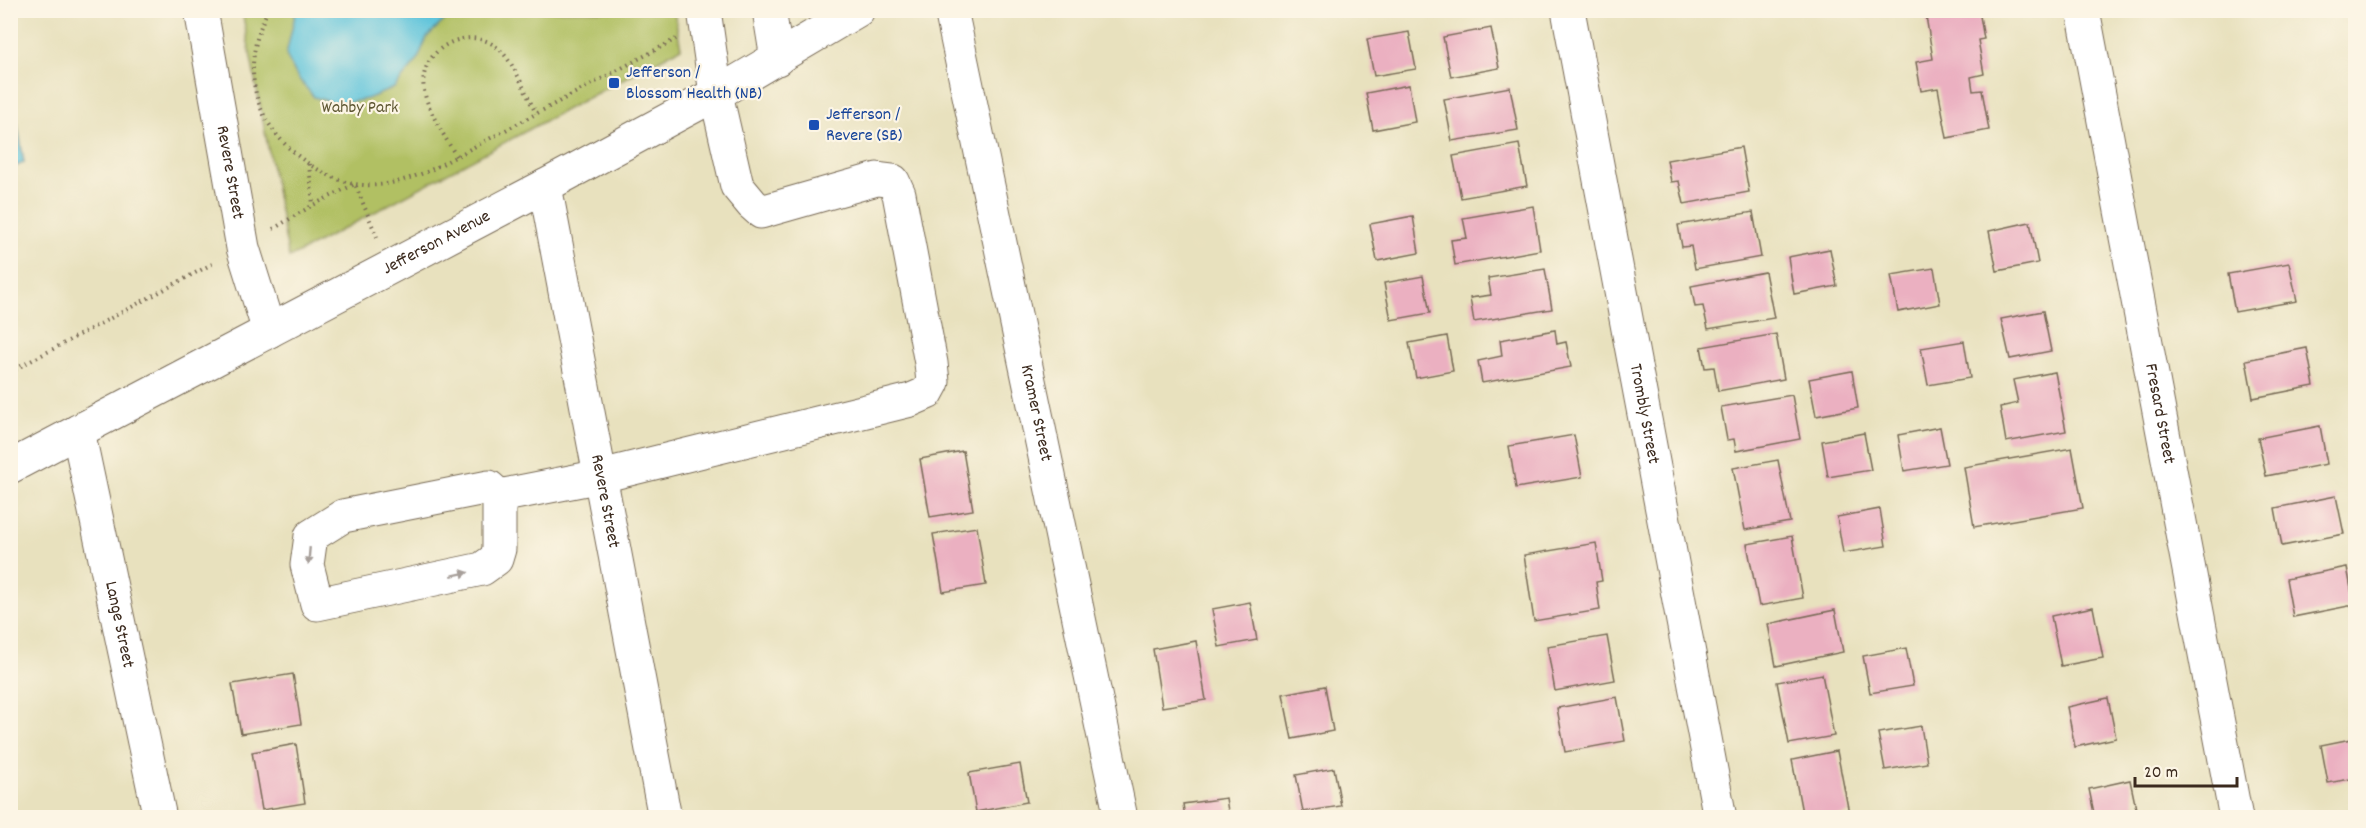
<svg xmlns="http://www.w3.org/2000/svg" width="2366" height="828" font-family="Dekko,sans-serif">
<rect width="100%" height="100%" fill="#fcf5e5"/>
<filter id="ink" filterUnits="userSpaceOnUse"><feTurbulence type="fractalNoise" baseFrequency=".0167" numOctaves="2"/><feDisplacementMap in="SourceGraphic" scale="12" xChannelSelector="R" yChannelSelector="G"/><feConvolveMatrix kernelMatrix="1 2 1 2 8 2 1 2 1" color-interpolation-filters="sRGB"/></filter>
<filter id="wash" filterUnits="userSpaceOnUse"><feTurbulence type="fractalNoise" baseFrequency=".008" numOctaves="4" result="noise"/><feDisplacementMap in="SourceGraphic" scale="24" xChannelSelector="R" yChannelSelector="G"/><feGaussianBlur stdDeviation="1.35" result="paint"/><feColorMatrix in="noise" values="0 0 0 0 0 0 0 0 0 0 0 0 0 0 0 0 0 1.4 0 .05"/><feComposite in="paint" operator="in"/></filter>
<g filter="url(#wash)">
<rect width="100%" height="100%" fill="#e8e1be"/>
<polygon fill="#b1c063" stroke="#767540" stroke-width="1.5" points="242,11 674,11 681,48 289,258"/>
<g fill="#5ec4db" stroke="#4c777c" stroke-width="1.5">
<polygon points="296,11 296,10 466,11 449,16 427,37 417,61 394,88 367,99 338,104 314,97 298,78 286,55"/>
<polygon points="11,88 24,162 11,169 10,169"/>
</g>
<g id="blocks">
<g fill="#ebb0c1">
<polygon points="1925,10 1979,10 1984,39 1978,40 1984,74 1971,77 1973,91 1982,90 1989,130 1947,138 1938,88 1921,91 1916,62 1933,59"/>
<polygon points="1491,28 1499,68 1451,77 1443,37"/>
<polygon points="1409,32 1416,69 1374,76 1367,39"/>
<polygon points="1409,85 1415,122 1373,130 1366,93"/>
<polygon points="1510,87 1518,130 1452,141 1444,99"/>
<polygon points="1519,144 1527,186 1461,198 1453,156"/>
<polygon points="1741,147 1749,192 1684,204 1679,181 1671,182 1667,160"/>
<polygon points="1533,206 1540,250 1455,265 1451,240 1467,238 1463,218"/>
<polygon points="1753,212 1761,257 1695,269 1691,246 1682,247 1678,225"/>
<polygon points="1413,216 1419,253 1377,261 1370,224"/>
<polygon points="2030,222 2038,263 1997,271 1989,231"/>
<polygon points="1830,249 1837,286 1794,294 1788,257"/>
<polygon points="2289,263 2297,301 2235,312 2228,274"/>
<polygon points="1934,268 1940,304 1898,312 1891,275"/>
<polygon points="1545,269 1552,309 1474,322 1470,298 1491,295 1488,278"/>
<polygon points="1765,272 1774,318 1708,329 1703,306 1695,307 1691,286"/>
<polygon points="1423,276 1430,313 1391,320 1384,283"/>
<polygon points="2043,311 2051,351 2010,359 2001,319"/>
<polygon points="1555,330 1557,344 1566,342 1571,367 1482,383 1478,361 1502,356 1500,340"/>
<polygon points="1776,334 1784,379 1718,391 1714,367 1705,368 1701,347"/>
<polygon points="1447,336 1453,371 1416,378 1409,343"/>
<polygon points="1964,341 1970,378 1928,385 1921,348"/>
<polygon points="2307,348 2314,386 2253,398 2246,360"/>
<polygon points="1852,371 1858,408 1816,416 1809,379"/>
<polygon points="2055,372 2066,431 2006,442 2000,407 2018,403 2013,380"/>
<polygon points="1792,395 1800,439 1736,451 1734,439 1727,440 1721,407"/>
<polygon points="2320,426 2327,464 2266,476 2258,438"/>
<polygon points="1940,427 1947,464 1904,471 1898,435"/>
<polygon points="1864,433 1871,470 1828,477 1822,441"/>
<polygon points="1574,435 1582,477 1516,488 1509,446"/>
<polygon points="2072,448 2083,508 1974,527 1964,467"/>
<polygon points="963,451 973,510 930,517 920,459"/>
<polygon points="1778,460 1790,522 1745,530 1733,468"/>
<polygon points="2336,496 2344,534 2282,546 2275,508"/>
<polygon points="1880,509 1886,546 1843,553 1837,517"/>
<polygon points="977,527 986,585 943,592 933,534"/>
<polygon points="1792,536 1803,598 1759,606 1747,544"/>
<polygon points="1596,543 1602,581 1596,582 1600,610 1534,621 1524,555"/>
<polygon points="2347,567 2354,605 2293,617 2286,579"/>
<polygon points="1250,602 1257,640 1219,647 1212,609"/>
<polygon points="2093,607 2103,658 2061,666 2051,616"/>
<polygon points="1835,610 1843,652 1776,666 1768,624"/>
<polygon points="1607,636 1615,680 1555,691 1547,646"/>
<polygon points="1196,641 1206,700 1162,707 1153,649"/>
<polygon points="1906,648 1913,686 1870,693 1863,656"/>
<polygon points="293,674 301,724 241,734 232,684"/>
<polygon points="1822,674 1834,736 1789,744 1777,682"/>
<polygon points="1325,686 1333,731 1292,739 1283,694"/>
<polygon points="1617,697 1625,741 1565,752 1557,708"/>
<polygon points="2108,698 2116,738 2075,747 2067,707"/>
<polygon points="1921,726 1927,763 1885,770 1878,733"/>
<polygon points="2356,738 2356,778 2328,783 2321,745"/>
<polygon points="296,744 305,803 262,810 252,752"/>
<polygon points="1837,751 1849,813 1826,818 1803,818 1792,760"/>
<polygon points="1020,764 1027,802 976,812 969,773"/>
<polygon points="1334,768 1341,806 1303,812 1296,775"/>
<polygon points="2130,780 2138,818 2095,818 2089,789"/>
<polygon points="1226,798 1229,818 1185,818 1183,804"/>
</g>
</g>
</g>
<g filter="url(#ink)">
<use href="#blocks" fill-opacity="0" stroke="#786a56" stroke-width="1.5"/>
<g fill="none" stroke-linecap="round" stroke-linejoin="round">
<g stroke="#786a56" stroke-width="35">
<g id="minor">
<path id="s1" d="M201,10L243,248L269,331"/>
<polyline points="769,10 777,59"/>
<path id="s2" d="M951,10L1121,818"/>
<path id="s3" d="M1568,10L1720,818"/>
<path id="s4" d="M2083,10L2236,818"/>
<path id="s5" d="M545,186L665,818"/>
<path id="s6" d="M78,431L160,818"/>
<polyline points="499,496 499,549 496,559 482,569 317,604 307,565 311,536 343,516 489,487 499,496 601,476 911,400 927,393 933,382 931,363 899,194 893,181 877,179 761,212 752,204 737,186 716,94 704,10"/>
</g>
</g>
<g stroke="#786a56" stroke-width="35">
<g id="major">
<path id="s7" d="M10,467L545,186L716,94L858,10"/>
</g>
</g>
<g stroke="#786a56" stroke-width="4" stroke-dasharray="1.5 4.5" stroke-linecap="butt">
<path d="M268,10C237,72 255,129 312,166C327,175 344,184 363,185C386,187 408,179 429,171L676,39"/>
<path d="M456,156C446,138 427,110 424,90C417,49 469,22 499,49C516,65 525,93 536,113"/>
<polyline points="309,164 313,205"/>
<polyline points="273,229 313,205 355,184 377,237"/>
<polyline points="10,372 212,264"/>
</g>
<use href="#minor" stroke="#fff" stroke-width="33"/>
<use href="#major" stroke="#fff" stroke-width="33"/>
</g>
<defs><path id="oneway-solid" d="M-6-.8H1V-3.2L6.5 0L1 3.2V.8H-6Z" transform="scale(1.5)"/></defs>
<g fill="#a79f9a">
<use href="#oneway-solid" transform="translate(309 556) rotate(95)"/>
<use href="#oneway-solid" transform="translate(460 574) rotate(-12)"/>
</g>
</g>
<g fill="#1a4fb4" stroke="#fcf5e5" stroke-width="2">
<rect x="608" y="77" width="12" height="12" rx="3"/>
<rect x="808" y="119" width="12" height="12" rx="3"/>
</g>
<g text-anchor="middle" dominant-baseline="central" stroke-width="4.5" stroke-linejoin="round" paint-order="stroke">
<g font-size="18" fill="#164399" stroke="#fcf5e5" text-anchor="start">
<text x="626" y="73">Jefferson /<tspan x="626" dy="21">Blossom Health (NB)</tspan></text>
<text x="826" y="115">Jefferson /<tspan x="826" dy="21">Revere (SB)</tspan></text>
</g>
<g font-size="18" fill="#5e5733" stroke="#fcf5e5">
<text x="360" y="108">Wahby Park</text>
</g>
<g font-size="18" fill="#3b2a1e" stroke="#fcf5e5">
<text stroke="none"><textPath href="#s1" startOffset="165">Revere Street</textPath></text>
<text stroke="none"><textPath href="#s7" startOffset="482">Jefferson Avenue</textPath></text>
<text stroke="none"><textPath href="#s2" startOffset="412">Kramer Street</textPath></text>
<text stroke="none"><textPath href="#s3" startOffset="411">Trombly Street</textPath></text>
<text stroke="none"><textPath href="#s4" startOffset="411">Fresard Street</textPath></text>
<text stroke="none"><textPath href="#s5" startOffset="321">Revere Street</textPath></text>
<text stroke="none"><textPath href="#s6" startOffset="198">Lange Street</textPath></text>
</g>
</g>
<rect width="2366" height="828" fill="none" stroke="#fcf5e5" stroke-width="36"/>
<path d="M2135 777v9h102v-9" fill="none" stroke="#3b2a1e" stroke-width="3"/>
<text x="2144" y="777" font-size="18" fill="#3b2a1e" stroke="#fcf5e5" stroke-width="4.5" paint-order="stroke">20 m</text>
</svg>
